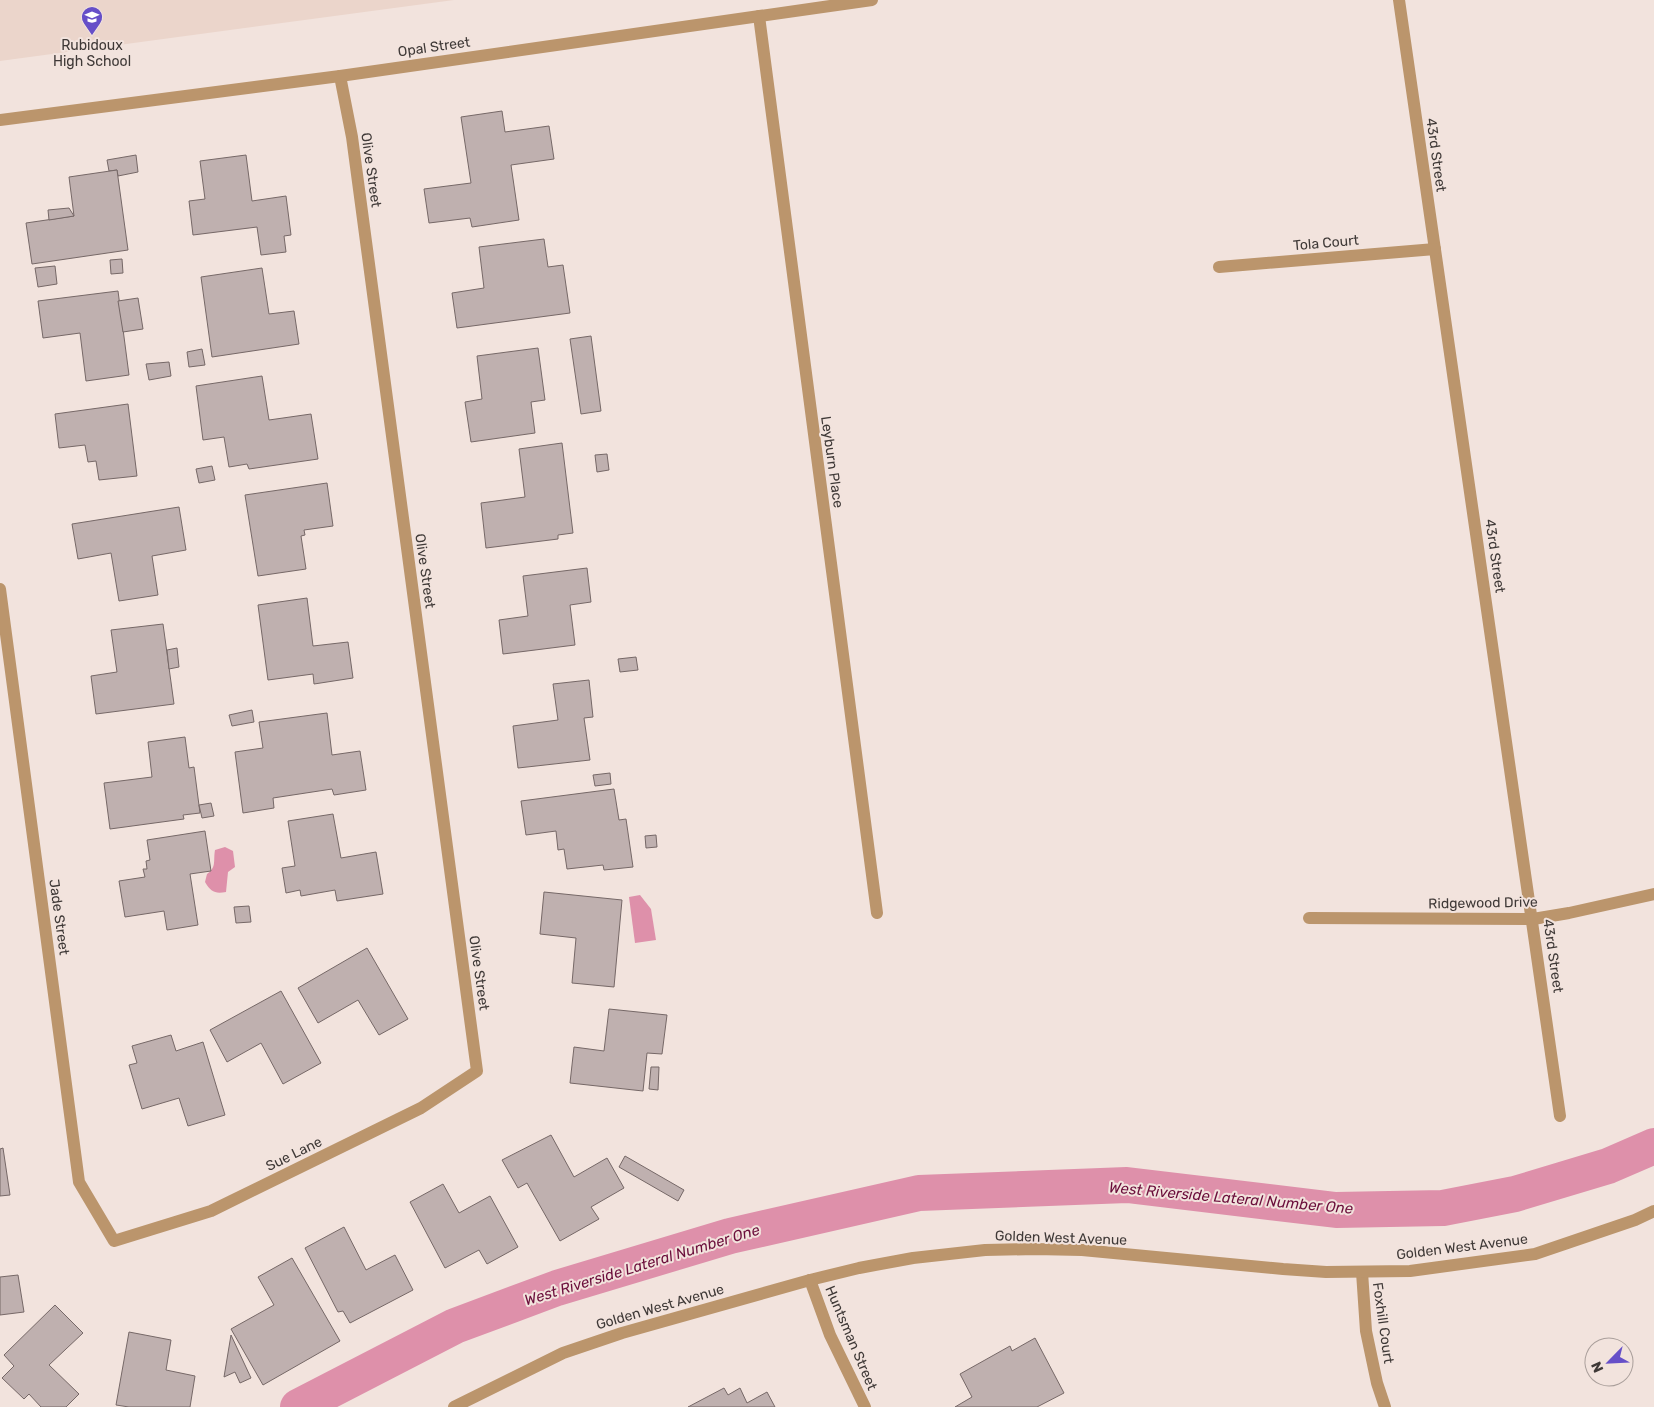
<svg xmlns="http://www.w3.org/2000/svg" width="1654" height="1407" font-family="Rubik,sans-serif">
<rect width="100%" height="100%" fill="#f2e3dd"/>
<polygon fill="#ebd5cb" points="0,0 454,0 0,61"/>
<g fill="#de90aa">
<path d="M225,847L233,851L235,867L228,872L226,892C215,894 211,892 205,882L207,874C217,867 213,861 215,850Z"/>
<polygon points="640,895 651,909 656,940 635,943 629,897"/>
</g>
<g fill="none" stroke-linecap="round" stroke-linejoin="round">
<polyline stroke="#de90aa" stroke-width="36" points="298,1407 455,1326 557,1288 730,1236 919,1193 1127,1185 1336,1210 1443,1208 1515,1194 1608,1166 1654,1146"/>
</g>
<g fill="#bfb0af" stroke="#766867">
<polygon points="502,111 505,132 549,126 554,159 511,165 519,220 472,227 470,218 429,223 424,189 471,183 461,117"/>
<polygon points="136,155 138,172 118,176 117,170 109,171 107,160"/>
<polygon points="246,155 252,201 286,196 291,235 284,236 286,252 261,255 257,227 193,235 189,201 205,199 200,161"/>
<polygon points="117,170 128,250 32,264 26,223 74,216 69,177"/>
<polygon points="69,208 74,216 49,220 48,210"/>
<polygon points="544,239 548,267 563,265 570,313 457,328 452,293 484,288 479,247"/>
<polygon points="122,259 123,273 111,274 110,260"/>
<polygon points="55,266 57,284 38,287 35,268"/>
<polygon points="262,268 269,314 294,311 299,344 212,357 201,277"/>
<polygon points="118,291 129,375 86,381 80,333 43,338 38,301"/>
<polygon points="138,298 143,329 123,332 118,301"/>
<polygon points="591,336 601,411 581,414 570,339"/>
<polygon points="538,348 545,400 531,402 535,433 471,442 465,402 482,399 477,356"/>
<polygon points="202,349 205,365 189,367 187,352"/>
<polygon points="169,362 171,376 149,380 146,364"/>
<polygon points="262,376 269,420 311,414 318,459 249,469 247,464 229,467 224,437 203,440 196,386"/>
<polygon points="128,404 137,476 99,480 96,461 88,462 85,445 59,448 55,414"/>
<polygon points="562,443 573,533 558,535 558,539 486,548 481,503 525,497 519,449"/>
<polygon points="607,454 609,470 597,472 595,455"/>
<polygon points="212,466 215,480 199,483 196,469"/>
<polygon points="327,483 333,526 304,530 305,535 301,536 306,569 258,576 245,495"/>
<polygon points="179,507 186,550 152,556 158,595 119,601 111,553 78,559 72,524"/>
<polygon points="587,568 591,602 570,605 575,645 503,654 499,620 528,616 523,576"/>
<polygon points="307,598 313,646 348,642 353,678 314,684 313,674 268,680 258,605"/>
<polygon points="163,624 174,704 96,714 91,676 117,672 111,630"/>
<polygon points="177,648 179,667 169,669 167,650"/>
<polygon points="636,657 638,670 620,672 618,659"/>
<polygon points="589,680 593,717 584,718 590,760 518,768 513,726 558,720 553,684"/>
<polygon points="252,710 254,722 232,726 229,715"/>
<polygon points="327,713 332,755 360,751 366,790 334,795 332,789 273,798 274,808 243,813 235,752 263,748 259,722"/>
<polygon points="185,737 189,768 194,767 200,813 183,815 184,819 110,829 104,783 152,777 148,742"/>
<polygon points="610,773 611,784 595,786 593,775"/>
<polygon points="614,789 619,820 626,819 633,867 604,870 603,865 567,869 564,849 558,850 556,831 526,835 521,801"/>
<polygon points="211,803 214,816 202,818 199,805"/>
<polygon points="333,814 341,858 376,852 383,894 337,901 335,890 301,896 300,890 286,893 282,868 295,866 288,821"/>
<polygon points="205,831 211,871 190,874 198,925 167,930 164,911 125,917 119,881 145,877 143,869 147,869 146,861 150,860 147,840"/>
<polygon points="656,835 657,847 646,848 645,836"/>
<polygon points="544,892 622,900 614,987 572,983 576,938 540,934"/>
<polygon points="249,906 251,922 236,923 234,907"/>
<polygon points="367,948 408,1019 379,1035 358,1000 318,1023 298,988"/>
<polygon points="281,991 321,1063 283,1084 261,1043 227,1062 210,1030"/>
<polygon points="609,1009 667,1015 662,1054 647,1053 643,1091 570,1083 574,1047 604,1051"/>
<polygon points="171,1035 176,1051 203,1042 225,1115 188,1126 179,1098 142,1109 129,1065 137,1063 132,1046"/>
<polygon points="651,1067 659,1067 658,1090 649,1089"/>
<polygon points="551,1135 574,1177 607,1158 624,1188 591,1207 599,1219 560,1241 527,1183 518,1188 502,1160"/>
<polygon points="3,1148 10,1195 0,1196 0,1149"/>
<polygon points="625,1156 684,1190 678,1201 619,1167"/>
<polygon points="443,1184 459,1213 490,1196 518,1247 487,1264 479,1250 445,1268 410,1202"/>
<polygon points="344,1227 366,1270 395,1255 413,1290 350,1323 343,1311 338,1312 305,1248"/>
<polygon points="292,1258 340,1341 263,1385 231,1329 274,1305 258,1277"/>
<polygon points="18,1275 24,1312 0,1315 0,1277"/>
<polygon points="55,1305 83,1333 49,1365 79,1394 66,1407 41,1407 29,1394 24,1399 2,1378 14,1366 4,1355"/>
<polygon points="129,1332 171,1340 166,1370 195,1376 190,1407 129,1407 116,1405"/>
<polygon points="231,1335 251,1378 240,1383 235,1372 224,1377"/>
<polygon points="1035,1338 1064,1393 1037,1407 955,1407 972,1397 960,1374 1010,1346 1012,1351"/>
<polygon points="724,1388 728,1395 740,1388 747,1403 767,1392 775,1407 688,1407"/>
</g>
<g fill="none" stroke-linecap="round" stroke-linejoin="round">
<g stroke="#bb956c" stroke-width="12">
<polyline points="1399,0 1560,1116"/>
<polyline points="759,16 877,913"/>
<polyline points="1219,267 1435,249"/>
<polyline points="0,589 79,1182 114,1241 211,1211 421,1108 477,1071 352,137 340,76"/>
<polyline points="1309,918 1533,919 1569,913 1654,894"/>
<polyline points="1362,1272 1366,1331 1377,1383 1385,1407"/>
<polyline points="810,1280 830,1335 865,1407"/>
<polyline points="454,1407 563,1353 622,1333 810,1280 859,1268 913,1258 985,1250 1035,1249 1082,1250 1283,1269 1326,1272 1410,1271 1535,1254 1635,1220 1654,1211"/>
</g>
<polyline stroke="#bb956c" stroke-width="12" points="0,120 340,76 872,0"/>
</g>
<defs>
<g id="school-pin" transform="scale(1.125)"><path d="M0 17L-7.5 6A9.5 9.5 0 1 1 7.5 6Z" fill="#664fc8" stroke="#f2e3dd"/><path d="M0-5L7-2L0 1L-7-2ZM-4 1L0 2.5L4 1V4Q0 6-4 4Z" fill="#fff"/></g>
</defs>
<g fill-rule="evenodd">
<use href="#school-pin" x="92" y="17"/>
</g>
<g text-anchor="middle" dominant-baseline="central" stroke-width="4" stroke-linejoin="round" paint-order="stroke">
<g font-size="14" fill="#3f3937" stroke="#f2e3dd">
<text x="92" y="45">Rubidoux<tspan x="92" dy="16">High School</tspan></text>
</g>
<g font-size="14" fill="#3f3937" stroke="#f2e3dd">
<text transform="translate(434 47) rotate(-8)">Opal Street</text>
<text transform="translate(1436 155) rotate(82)">43rd Street</text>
<text transform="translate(371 170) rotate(82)">Olive Street</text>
<text transform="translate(1326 243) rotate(-5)">Tola Court</text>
<text transform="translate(832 462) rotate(82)">Leyburn Place</text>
<text transform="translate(1495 556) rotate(82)">43rd Street</text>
<text transform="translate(425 571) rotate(82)">Olive Street</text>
<text transform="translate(1483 903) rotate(-1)">Ridgewood Drive</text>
<text transform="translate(59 917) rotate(82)">Jade Street</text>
<text transform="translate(1553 956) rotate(82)">43rd Street</text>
<text transform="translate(479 973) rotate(82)">Olive Street</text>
<text transform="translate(294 1154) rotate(-26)">Sue Lane</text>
<text transform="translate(1061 1238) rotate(2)">Golden West Avenue</text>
<text transform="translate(1462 1247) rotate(-7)">Golden West Avenue</text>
<text transform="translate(660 1307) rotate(-16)">Golden West Avenue</text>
<text transform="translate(1383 1323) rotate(82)">Foxhill Court</text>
<text transform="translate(851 1338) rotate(67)">Huntsman Street</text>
</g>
<g font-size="15" font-style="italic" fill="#6b0e3b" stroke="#f2e3dd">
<text transform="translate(1231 1198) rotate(5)">West Riverside Lateral Number One</text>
<text transform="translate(642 1265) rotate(-17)">West Riverside Lateral Number One</text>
</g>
</g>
<g transform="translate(1609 1362) rotate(246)"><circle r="24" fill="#f2e3dd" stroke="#aa9f9b"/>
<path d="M0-4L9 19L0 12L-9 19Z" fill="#664fc8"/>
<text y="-8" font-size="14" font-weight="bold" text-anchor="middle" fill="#3f3937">N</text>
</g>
</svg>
